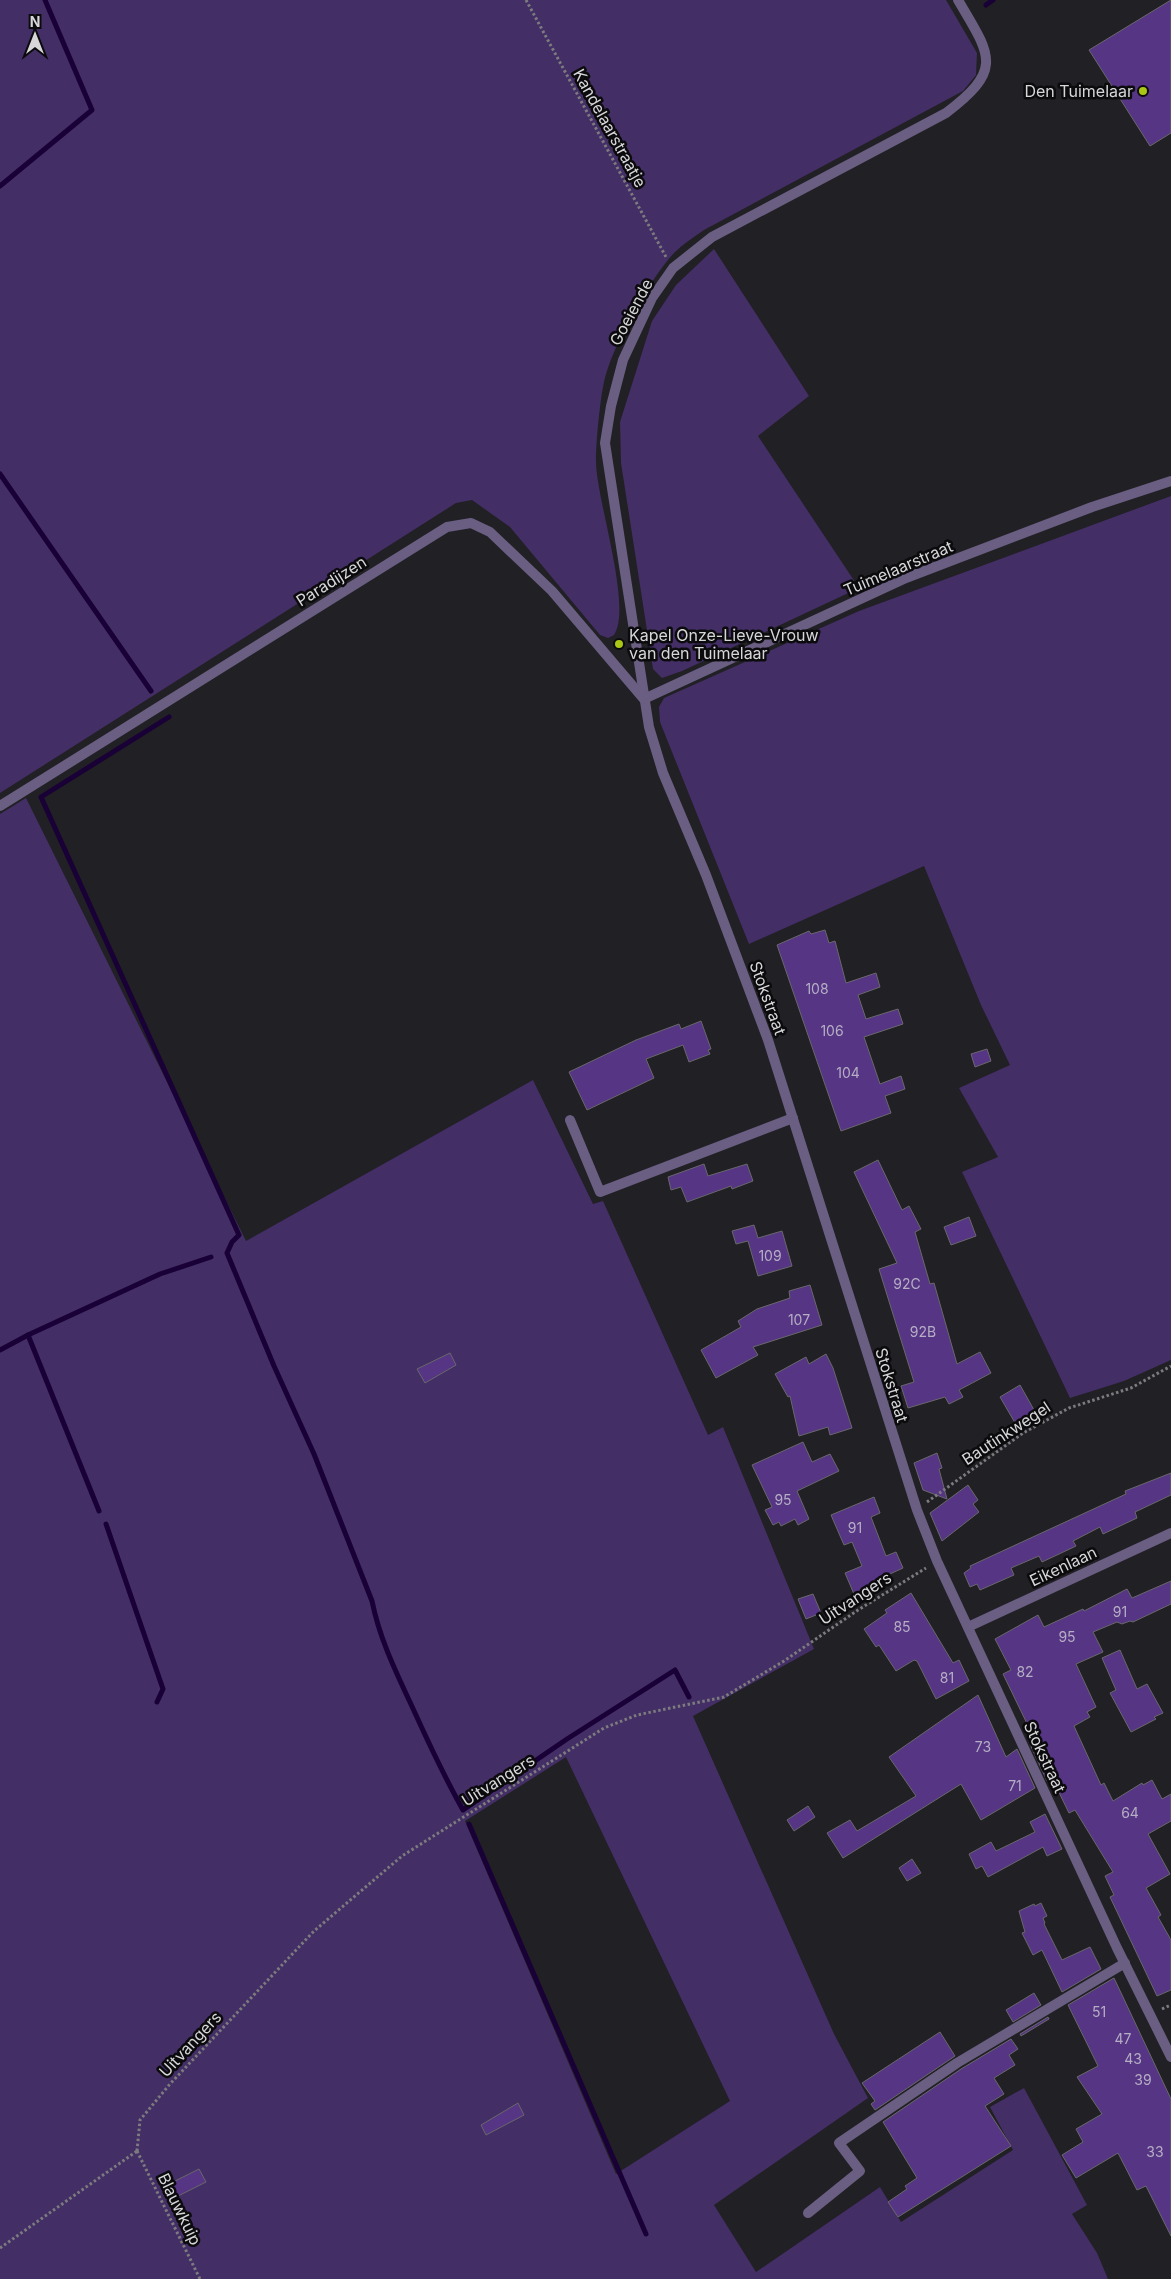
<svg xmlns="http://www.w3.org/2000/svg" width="1171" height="2279" font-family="Inter,sans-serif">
<rect width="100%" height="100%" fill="#212024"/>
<g fill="#432e65" fill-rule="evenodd">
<path d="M0,0H946L977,53L976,75L963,91L704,230C694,237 683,244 674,253C649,280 612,346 604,382C600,400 596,442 596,461C596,499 633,607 614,635L608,638L600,635L510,527L472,500L456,503L0,793Z"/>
<polygon points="714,249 809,396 758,436 859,588 682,671 662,678 653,669 621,463 620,422 652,321 676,285"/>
<polygon points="1171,496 1171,1360 1124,1381 1070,1398 962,1172 998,1157 959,1088 1010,1065 981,1005 924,866 749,944 660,722 659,707 664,698 859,611"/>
<path d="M26,798L246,1241L533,1080L593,1204L603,1201L708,1435L723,1427L814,1649L693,1716L834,2034L868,2098L714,2205L756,2272L880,2187L901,2222L1013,2150L990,2107L1024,2088L1087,2205L1072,2214L1097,2253L1108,2279H0V814ZM566,1757L730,2101L616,2174L465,1821Z"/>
</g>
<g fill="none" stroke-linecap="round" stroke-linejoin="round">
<g stroke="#190036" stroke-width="5">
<polyline points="986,5 993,0"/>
<polyline points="0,186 92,110 45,0"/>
<polyline points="0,474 151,691"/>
<path d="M169,717L41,797L239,1235L232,1242L227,1253L274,1366L314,1454L372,1601C380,1641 398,1676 415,1713C430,1746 445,1778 463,1810L567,1739L675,1670L689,1697"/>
<polyline points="0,1350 28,1335"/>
<polyline points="99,1511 28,1335 160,1274 211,1257"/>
<polyline points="106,1524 163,1689 157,1702"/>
<polyline points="469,1824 646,2234"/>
</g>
</g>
<g fill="#553584" stroke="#69686c">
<polygon points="1171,0 1171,133 1150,146 1089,50"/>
<polygon points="825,930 829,943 835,941 846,983 876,973 880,987 858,995 866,1019 898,1009 903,1024 864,1037 880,1084 901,1076 905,1089 885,1096 891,1113 841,1131 777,945 809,931 811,934"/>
<polygon points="701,1021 711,1049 708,1050 710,1054 689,1062 683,1045 646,1059 654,1078 587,1110 569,1072 636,1040 679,1024 681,1029"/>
<polygon points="987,1049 991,1061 975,1067 971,1054"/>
<polygon points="878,1160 902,1210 909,1206 921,1229 915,1232 930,1284 934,1283 957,1364 980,1352 991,1373 959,1390 963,1397 949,1404 945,1397 908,1408 901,1386 914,1382 879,1269 897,1263 854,1172"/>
<polygon points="704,1164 708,1176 747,1164 753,1181 732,1189 731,1186 687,1202 681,1187 671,1190 668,1177"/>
<polygon points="969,1217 976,1236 951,1245 944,1227"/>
<polygon points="754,1225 758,1238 782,1231 792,1266 758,1276 748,1241 736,1244 732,1231"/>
<polygon points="810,1285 822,1325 753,1347 758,1355 716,1378 701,1350 741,1327 738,1321 757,1309 790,1298 789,1291"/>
<polygon points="450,1353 456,1365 425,1383 417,1369"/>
<polygon points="826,1354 833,1368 852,1428 830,1435 828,1427 799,1436 790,1396 788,1397 775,1374 806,1357 809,1364"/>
<polygon points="1020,1385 1038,1417 1018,1428 1000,1397"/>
<polygon points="803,1442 812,1462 830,1454 839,1471 797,1491 809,1519 798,1525 795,1519 781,1526 779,1522 773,1525 765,1510 772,1507 752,1465"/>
<polygon points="937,1453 942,1468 939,1469 947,1499 923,1490 914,1463"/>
<polygon points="1171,1473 1171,1495 1135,1512 1137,1518 1103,1534 1100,1527 1073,1541 1076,1546 1042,1562 1039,1556 1011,1568 1014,1575 980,1590 977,1584 970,1587 964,1573 971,1568 970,1566 1126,1494 1125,1491"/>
<polygon points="968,1485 978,1500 973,1504 979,1512 942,1541 930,1513"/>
<polygon points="874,1497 880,1513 871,1517 886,1556 896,1552 903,1568 879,1579 881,1585 857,1601 845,1573 862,1566 852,1542 844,1545 831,1515"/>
<polygon points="1171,1581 1171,1604 1133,1622 1130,1621 1122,1624 1117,1622 1093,1632 1103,1652 1076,1664 1096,1707 1087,1712 1090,1717 1074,1726 1101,1785 1104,1783 1113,1801 1142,1783 1143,1785 1152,1780 1162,1799 1171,1794 1171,1821 1148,1834 1170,1874 1146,1888 1161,1915 1158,1917 1171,1940 1171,1990 1157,1996 1110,1897 1114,1895 1105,1876 1113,1872 1075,1810 1069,1813 1052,1778 1047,1781 1029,1742 1034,1738 1003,1674 1011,1670 995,1639 1038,1615 1044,1627 1083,1609 1084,1611 1127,1589 1132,1598"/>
<polygon points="911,1593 953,1663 959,1660 969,1681 936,1699 917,1661 914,1660 896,1671 879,1645 876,1647 864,1629 887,1613 885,1610"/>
<polygon points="813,1594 821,1613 806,1619 798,1599"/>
<polygon points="1120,1650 1137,1689 1147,1684 1163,1713 1154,1717 1156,1719 1131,1732 1110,1693 1116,1690 1102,1658"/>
<polygon points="978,1695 1006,1757 1017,1749 1035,1788 981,1820 961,1784 843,1858 827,1833 850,1820 857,1831 916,1796 889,1757"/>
<polygon points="808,1806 815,1817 794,1831 787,1820"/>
<polygon points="1045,1814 1062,1849 1047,1856 1043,1847 988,1877 982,1866 976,1869 969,1854 991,1842 996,1851 1035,1832 1030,1822"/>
<polygon points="912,1859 921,1873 907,1881 899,1868"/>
<polygon points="1041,1903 1047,1916 1043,1918 1045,1923 1044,1924 1062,1960 1090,1947 1101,1969 1062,1992 1042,1950 1033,1955 1022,1933 1025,1932 1019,1911 1034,1904 1035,1906"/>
<polygon points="1114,1978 1171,2099 1171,2236 1146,2186 1137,2190 1118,2153 1076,2178 1062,2155 1083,2142 1076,2129 1102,2114 1077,2077 1098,2066 1068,2005"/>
<polygon points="1034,1993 1041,2005 1013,2022 1006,2010"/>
<polygon points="1048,2017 1049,2019 1021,2036 1020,2034"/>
<polygon points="940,2032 955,2056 875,2110 871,2104 875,2101 862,2083"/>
<polygon points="1011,2039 1018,2049 1009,2055 1015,2065 994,2078 1004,2094 985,2106 1011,2146 898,2217 888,2202 907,2189 905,2186 917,2178 883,2122 961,2069"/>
<polygon points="518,2103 524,2115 486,2135 481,2125"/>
<polygon points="199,2169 206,2182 176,2197 169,2184"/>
</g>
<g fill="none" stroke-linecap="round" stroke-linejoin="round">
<g stroke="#7c7b7f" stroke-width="3" stroke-dasharray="2.5 2.5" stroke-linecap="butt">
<polyline points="526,0 666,257"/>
<polyline points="927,1502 1023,1433 1069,1408 1131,1388 1171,1366"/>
<polyline points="1162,2009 1171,2005"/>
<polyline points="137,2151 140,2120 170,2084 314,1931 402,1856 604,1728 637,1715 724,1697 784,1661 858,1610 926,1568"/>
<polyline points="137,2151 200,2279"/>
<polyline points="0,2248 137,2151"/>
</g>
<g stroke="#6a5e82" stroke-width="10">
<polyline points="570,1120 600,1192 793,1118"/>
<polyline points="808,2213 860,2171 839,2143 957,2063 1125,1963"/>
</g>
<g stroke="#6a5e82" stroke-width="10">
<path d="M958,0C991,56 1004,69 946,113L712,237L673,268L652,298L623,360L611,406L605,443L649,727L663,773L706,875L768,1040L917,1510L937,1561L1117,1948L1171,2057"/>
<polyline points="644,699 906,578 1092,507 1171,481"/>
<polyline points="0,806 447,527 471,523 490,532 552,591 643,698"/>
<polyline points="968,1627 1171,1533"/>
</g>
</g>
<g fill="#abc716" stroke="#0b0a0c" stroke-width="2">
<circle cx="1143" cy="91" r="5"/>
<circle cx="619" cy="644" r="5"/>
</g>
<g text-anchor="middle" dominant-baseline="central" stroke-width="5" stroke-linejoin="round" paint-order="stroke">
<g font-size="14" fill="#b6aec4">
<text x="817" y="988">108</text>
<text x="832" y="1030">106</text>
<text x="848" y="1072">104</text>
<text x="770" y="1255">109</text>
<text x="907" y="1283">92C</text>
<text x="799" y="1319">107</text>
<text x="923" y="1331">92B</text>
<text x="783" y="1499">95</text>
<text x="855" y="1527">91</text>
<text x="1120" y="1611">91</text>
<text x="902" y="1626">85</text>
<text x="1067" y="1636">95</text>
<text x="1025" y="1671">82</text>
<text x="947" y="1677">81</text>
<text x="983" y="1746">73</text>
<text x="1015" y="1785">71</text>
<text x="1130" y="1812">64</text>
<text x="1099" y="2011">51</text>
<text x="1123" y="2038">47</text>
<text x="1133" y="2058">43</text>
<text x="1143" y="2079">39</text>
<text x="1155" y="2151">33</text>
</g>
<g font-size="16" fill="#d7d6d9" stroke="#0b0a0c" text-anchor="end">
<text x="1133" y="91">Den Tuimelaar</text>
<text x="629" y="635" text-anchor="start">Kapel Onze-Lieve-Vrouw<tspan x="629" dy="18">van den Tuimelaar</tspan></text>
</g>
<g font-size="16" fill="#d7d6d9" stroke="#0b0a0c">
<text transform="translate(610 128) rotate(61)">Kandelaarstraatje</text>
<text transform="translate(631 312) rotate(-62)">Goeiende</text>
<text transform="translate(898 568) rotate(-23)">Tuimelaarstraat</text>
<text transform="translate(331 581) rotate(-32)">Paradijzen</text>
<text transform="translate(768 998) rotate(70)">Stokstraat</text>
<text transform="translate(892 1385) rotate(73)">Stokstraat</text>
<text transform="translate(1006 1433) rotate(-33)">Bautinkwegel</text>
<text transform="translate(1063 1566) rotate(-25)">Eikenlaan</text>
<text transform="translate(855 1598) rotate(-33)">Uitvangers</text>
<text transform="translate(1045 1757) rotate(65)">Stokstraat</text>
<text transform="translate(498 1780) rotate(-32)">Uitvangers</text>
<text transform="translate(190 2044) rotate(-47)">Uitvangers</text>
<text transform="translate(180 2209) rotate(64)">Blauwkuip</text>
</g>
</g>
<g transform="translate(35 35)" stroke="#0b0a0c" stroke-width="4" paint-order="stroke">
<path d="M0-4L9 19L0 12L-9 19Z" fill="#d7d6d9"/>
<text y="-8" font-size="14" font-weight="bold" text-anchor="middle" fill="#d7d6d9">N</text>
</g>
</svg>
